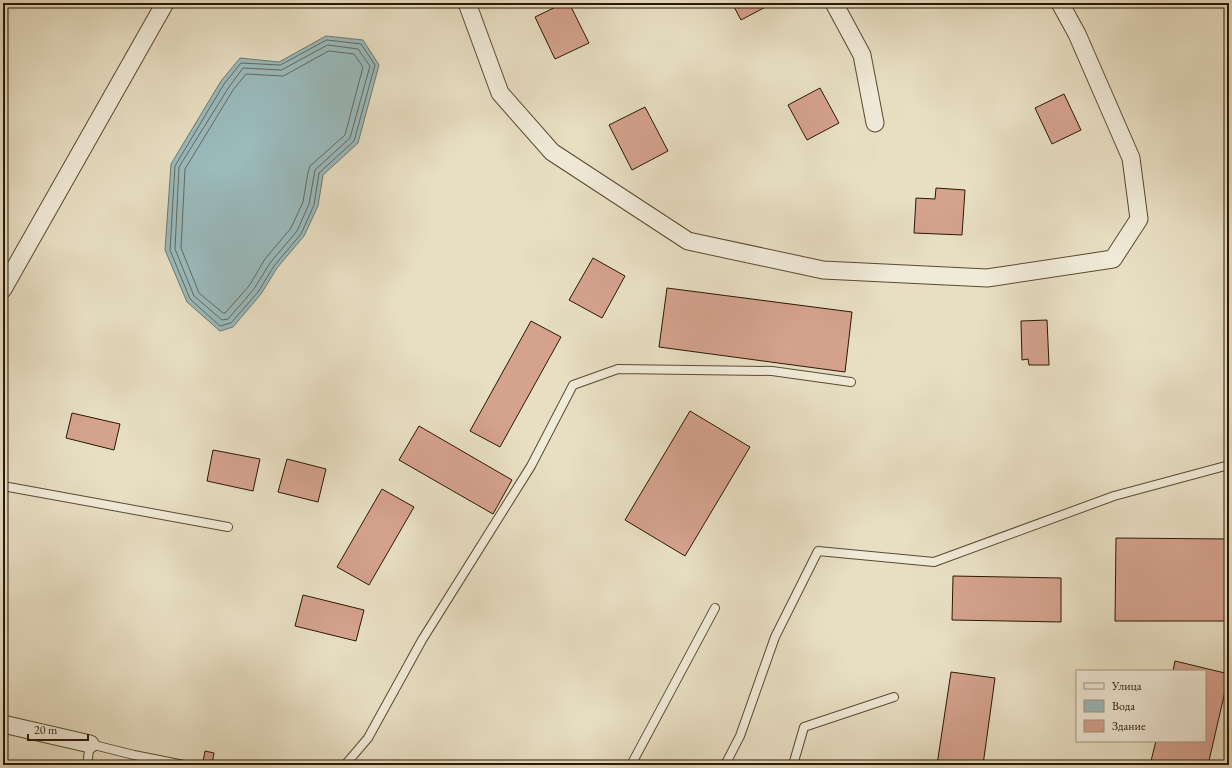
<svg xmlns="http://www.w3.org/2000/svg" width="1232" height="768" font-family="'EB Garamond',serif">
<rect width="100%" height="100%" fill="#e8dfc3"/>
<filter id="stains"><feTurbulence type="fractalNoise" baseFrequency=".005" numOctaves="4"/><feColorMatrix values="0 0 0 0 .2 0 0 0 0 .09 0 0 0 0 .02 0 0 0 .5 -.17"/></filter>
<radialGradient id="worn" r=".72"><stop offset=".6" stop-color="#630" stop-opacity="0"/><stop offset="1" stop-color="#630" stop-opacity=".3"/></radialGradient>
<polygon fill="#9ababc" stroke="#6d7971" points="326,36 363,40 379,65 358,143 323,175 318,206 304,236 277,268 261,294 233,327 220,331 187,302 165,250 171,164 221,81 240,58 279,62"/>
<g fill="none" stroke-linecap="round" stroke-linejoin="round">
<g stroke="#62695e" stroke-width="1">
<polygon points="327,40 361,44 375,65 354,141 319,173 314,205 301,234 274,266 258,292 231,323 220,326 190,299 170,250 175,166 224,84 241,63 280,65"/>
<polygon points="328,45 358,49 370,66 350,138 315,170 309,204 297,231 270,263 254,289 228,319 222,320 194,296 175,249 179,167 229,87 243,68 281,70"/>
<polygon points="329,51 354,54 363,67 345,135 310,166 308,172 303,202 291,228 265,259 249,286 225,313 223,313 199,293 181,248 185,169 233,90 246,74 283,76"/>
</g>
</g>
<g fill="#d5a28e" stroke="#2a1801">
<polygon points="564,3 569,3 589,43 555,59 535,17"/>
<polygon points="732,3 773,3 741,20"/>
<polygon points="820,88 839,123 807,140 788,105"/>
<polygon points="1064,94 1081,130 1052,144 1035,108"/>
<polygon points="645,107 668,151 632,170 609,125"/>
<polygon points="936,188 965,190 962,235 914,233 916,198 935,199"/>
<polygon points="593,258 625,276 602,318 569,300"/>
<polygon points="667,288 852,312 845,372 659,347"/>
<polygon points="1047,320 1049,365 1029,365 1028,359 1022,360 1021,321"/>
<polygon points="531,321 561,337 500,447 470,431"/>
<polygon points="690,411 750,447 685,556 625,520"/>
<polygon points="72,413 120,424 114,450 66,438"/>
<polygon points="419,426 512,480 493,514 399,460"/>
<polygon points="213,450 260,459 253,491 207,481"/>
<polygon points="287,459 326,469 318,502 278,492"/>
<polygon points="382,489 414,507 369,585 337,567"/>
<polygon points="1116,538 1229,539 1229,621 1115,621"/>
<polygon points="953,576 1061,578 1061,622 952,620"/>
<polygon points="303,595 364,610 356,641 295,626"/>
<polygon points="1175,661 1229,674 1208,765 1150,765 1156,741 1205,741 1205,671 1173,671"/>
<polygon points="951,672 995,678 983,765 937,765"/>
<polygon points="205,751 214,753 212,764 203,762"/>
</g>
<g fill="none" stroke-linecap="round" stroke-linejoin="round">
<g stroke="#5a4a32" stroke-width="10">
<g id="service">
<polyline points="3,486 228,527"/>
<polyline points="87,765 90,744 134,755 184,765"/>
<polyline points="345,765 368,738 422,640 531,466 573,385 618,369 772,371 851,382"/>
<polyline points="631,765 715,608"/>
<polyline points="725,765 740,736 775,637 818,551 934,562 1114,496 1229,465"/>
<polyline points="793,765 804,727 894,697"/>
</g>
</g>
<g stroke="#5a4a32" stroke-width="19">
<g id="minor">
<polyline points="467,3 500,93 552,152 688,241 823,270 987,278 1113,259 1139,219 1131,158 1077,34 1060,3"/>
<polyline points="834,3 862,55 875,123"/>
<polyline points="3,289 165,3"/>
<polyline points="3,724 90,744"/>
</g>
</g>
<use href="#service" stroke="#f0ead8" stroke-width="8"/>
<use href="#minor" stroke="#f0ead8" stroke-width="17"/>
</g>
<rect width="1232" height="768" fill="none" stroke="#e8dfc3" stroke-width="16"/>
<rect x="4" y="4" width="1224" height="760" fill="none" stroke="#2a1801" stroke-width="2"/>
<rect x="8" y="8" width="1216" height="752" fill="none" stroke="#2a1801"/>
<rect x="1076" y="670" width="130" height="72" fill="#f0ead8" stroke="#a19682"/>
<rect x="1084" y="683" width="20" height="6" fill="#f0ead8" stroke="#a19682"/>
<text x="1112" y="690" font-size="12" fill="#2a1801">Улица</text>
<rect x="1084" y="700" width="20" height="12" fill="#9ababc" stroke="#a19682"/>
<text x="1112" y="710" font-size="12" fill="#2a1801">Вода</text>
<rect x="1084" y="720" width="20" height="12" fill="#d5a28e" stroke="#a19682"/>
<text x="1112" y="730" font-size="12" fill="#2a1801">Здание</text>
<path d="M28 734v6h60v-6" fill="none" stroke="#2a1801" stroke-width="2"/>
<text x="34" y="734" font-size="12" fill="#2a1801" stroke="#f0ead8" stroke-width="3" paint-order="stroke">20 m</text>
<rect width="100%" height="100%" filter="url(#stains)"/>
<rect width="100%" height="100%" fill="url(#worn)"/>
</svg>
